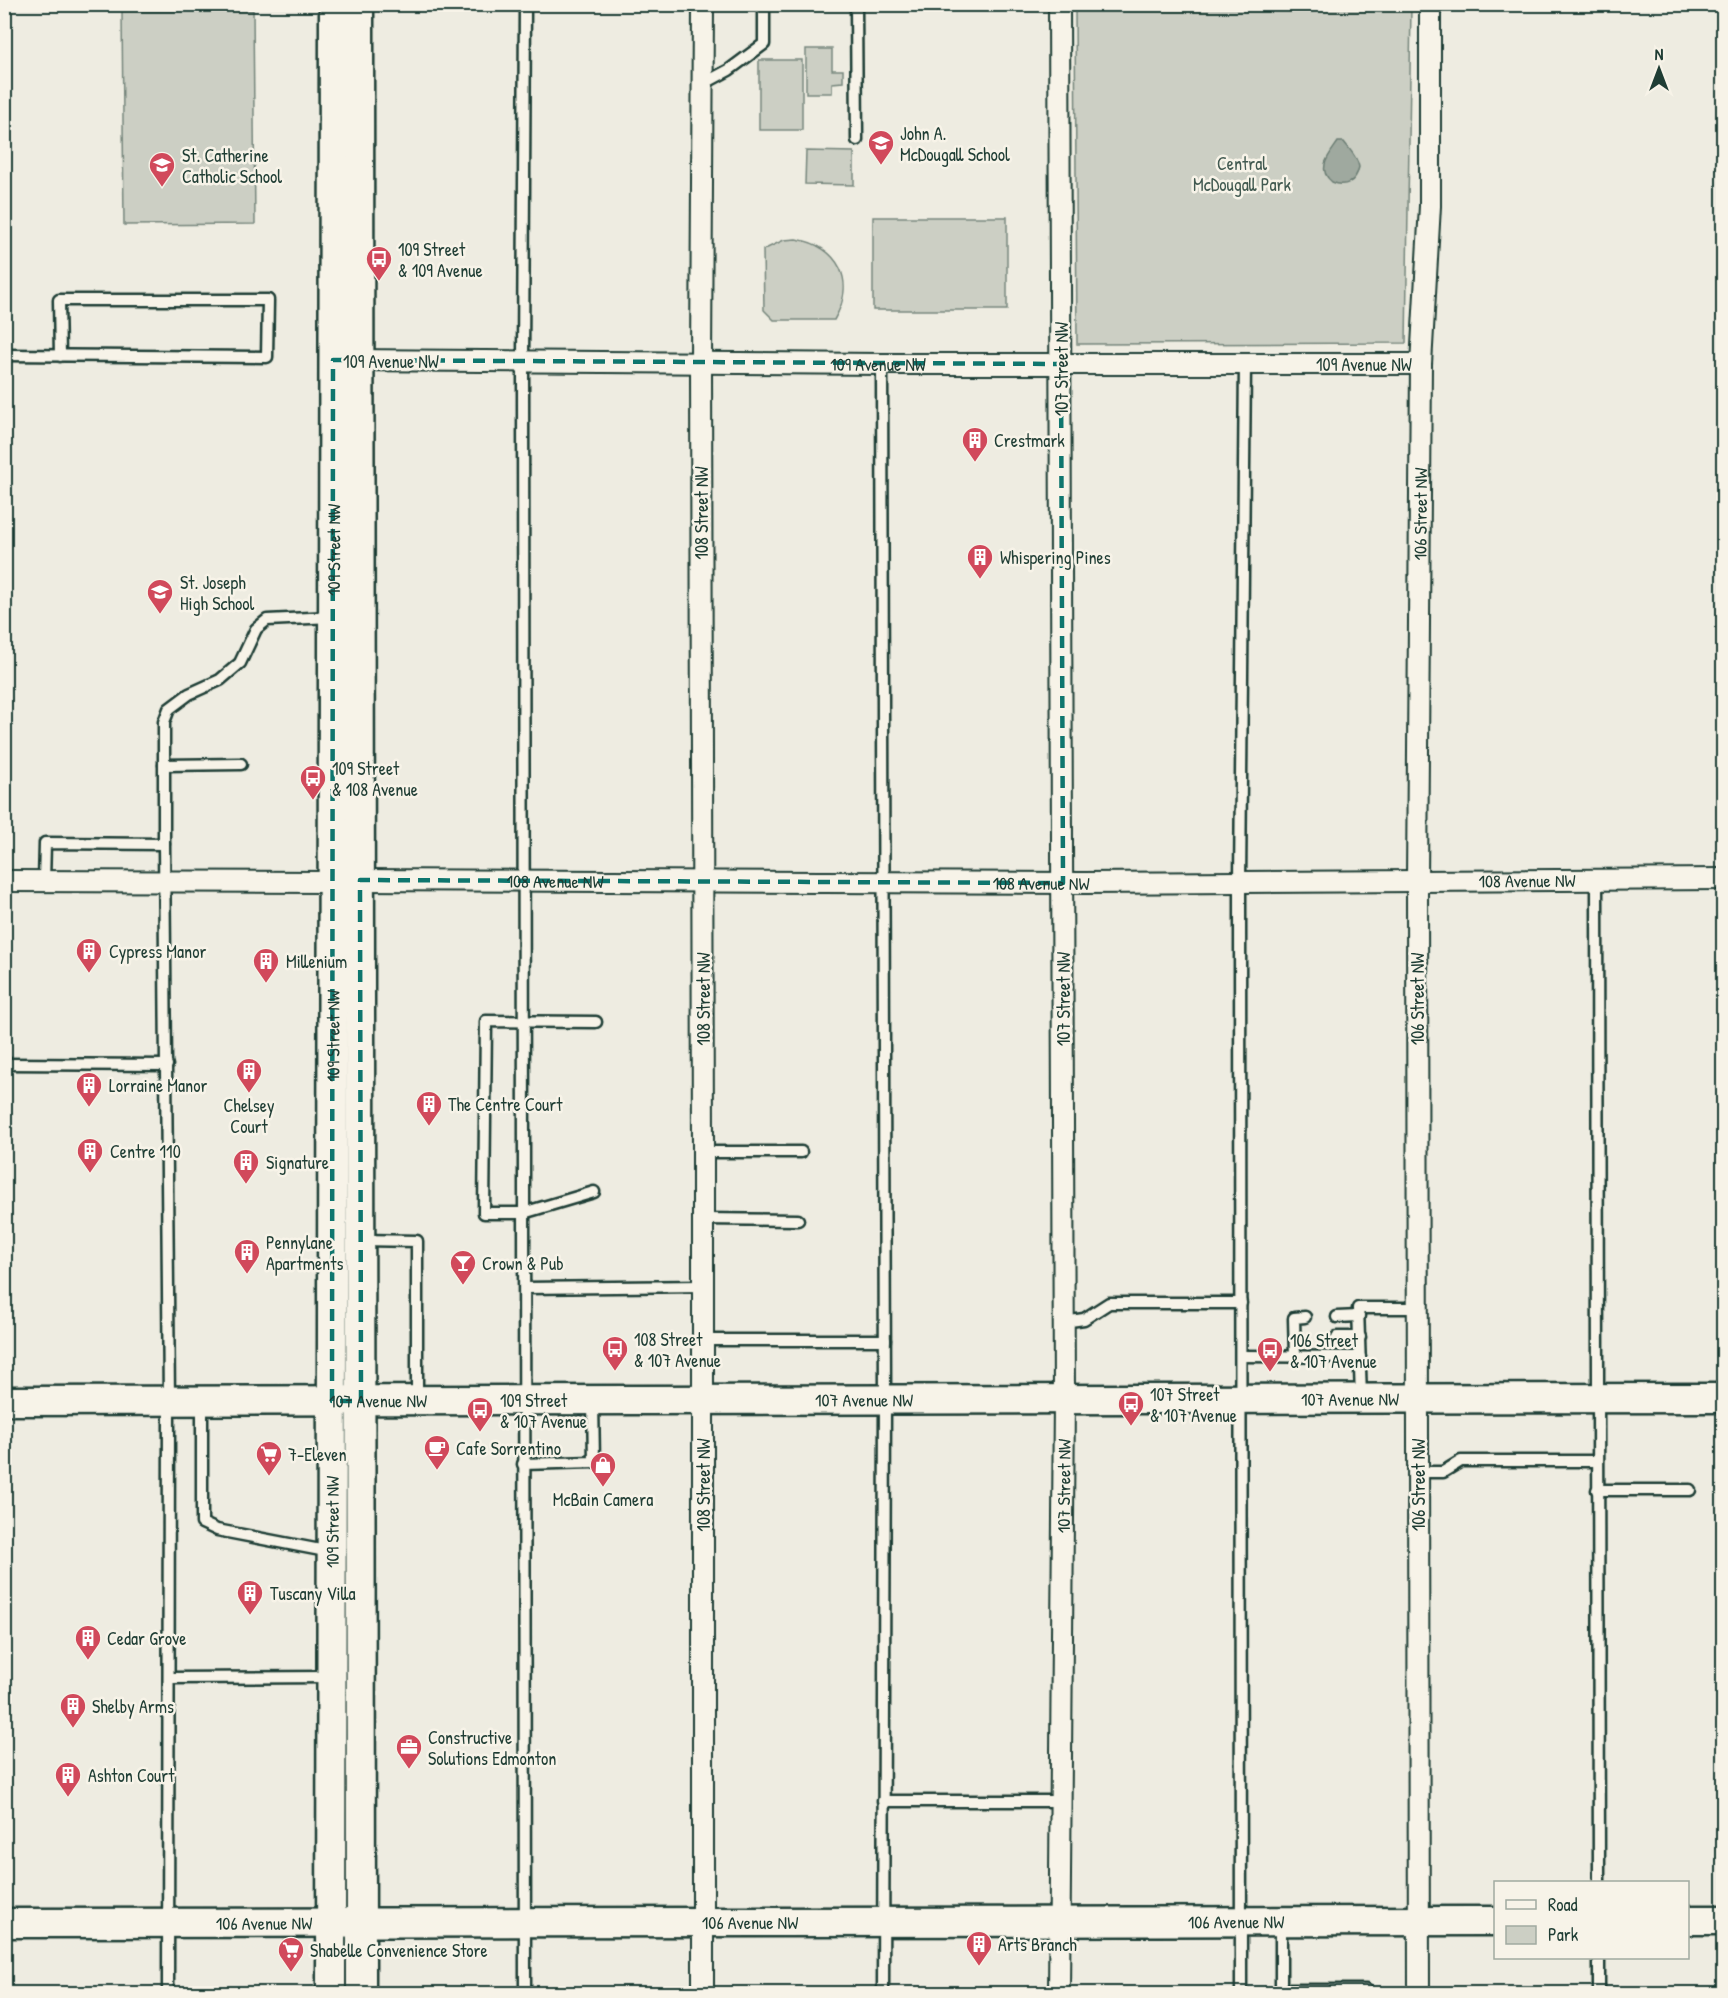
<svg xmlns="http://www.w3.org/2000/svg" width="1728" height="1998" font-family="'Patrick Hand',sans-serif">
<rect width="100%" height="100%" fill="#eeece1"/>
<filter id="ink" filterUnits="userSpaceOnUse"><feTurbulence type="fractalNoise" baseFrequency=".0167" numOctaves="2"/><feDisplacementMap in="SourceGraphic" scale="12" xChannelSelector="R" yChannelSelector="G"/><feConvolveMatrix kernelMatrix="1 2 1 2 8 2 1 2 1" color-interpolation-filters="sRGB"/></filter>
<g filter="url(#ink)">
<g fill="#cccfc4" stroke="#76867c" stroke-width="1.5">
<polygon points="1075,5 1411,5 1406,343 1077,344"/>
<polygon points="253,10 255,224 124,225 122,11"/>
<polygon points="806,49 832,49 832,70 843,70 843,82 832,83 832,93 806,93"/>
<rect x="759" y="60" width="43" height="70"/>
<polygon points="806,151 854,152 854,185 805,184"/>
<rect x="873" y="217" width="134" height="93"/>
<path d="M796,239C839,246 857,282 834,320H774L764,310L763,250L784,240Z"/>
</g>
<path fill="#9fa99f" stroke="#6c7e74" stroke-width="1.5" d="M1338,142H1344C1350,150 1358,158 1359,167C1356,182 1345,188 1332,182C1316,169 1329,155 1338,142Z"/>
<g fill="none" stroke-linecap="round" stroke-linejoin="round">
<g stroke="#1f3d34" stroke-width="15">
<g id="lane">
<polyline points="856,4 857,140"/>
<polyline points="703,84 729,70 764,44 764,4"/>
<polyline points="4,355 267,357 268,300 59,300 60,356"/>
<polyline points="882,364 885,1400 883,1994"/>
<polyline points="164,765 241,764"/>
<polyline points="164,844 169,1401 168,1994"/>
<polyline points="1597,880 1599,1882"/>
<polyline points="44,882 45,843 164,844 164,722 169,709 189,694 220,680 240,663 256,629 267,620 332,617"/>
<polyline points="4,1064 167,1065"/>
<polyline points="703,1152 801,1152"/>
<polyline points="594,1192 523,1213 484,1213 486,1021 596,1022"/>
<polyline points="703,1219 798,1220"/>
<polyline points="361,1240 417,1241 417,1400"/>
<polyline points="525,1288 703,1286"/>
<polyline points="1337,1317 1359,1316"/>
<polyline points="1063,1322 1084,1319 1109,1303 1241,1303"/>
<polyline points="1337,1337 1360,1337"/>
<polyline points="703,1340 885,1340"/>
<polyline points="1241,1356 1360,1357"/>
<polyline points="1295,1357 1294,1318 1305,1317"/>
<polyline points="1361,1398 1358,1308 1418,1308"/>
<polyline points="202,1401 202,1523 217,1530 331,1552"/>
<polyline points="523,1464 594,1462 593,1401"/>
<polyline points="1418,1472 1443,1472 1461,1461 1597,1461"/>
<polyline points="1597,1490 1690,1490"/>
<polyline points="169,1678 331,1677"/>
<polyline points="883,1801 1060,1801"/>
<polyline points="1281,1922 1281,1994"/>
<polyline points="1281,1990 1366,1990"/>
<polyline points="525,1994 523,362 525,4"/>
<polyline points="1241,1994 1240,882 1245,364"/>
<polyline points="1599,1994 1599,1958"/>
</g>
</g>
<g stroke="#1f3d34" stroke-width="24">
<g id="street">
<path id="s1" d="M348,360L882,364H1421"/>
<path id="s2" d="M360,880L1084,883L1724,879"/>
<polyline points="4,881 333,882"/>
<polyline points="703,1994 703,1152 701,363 703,4"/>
<path id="s3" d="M1059,1994L1064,1400L1059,4"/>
<path id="s4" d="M1419,1994L1417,881L1421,364L1430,206V4"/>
</g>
</g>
<g stroke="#1f3d34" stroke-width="33">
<g id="secondary">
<polyline points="359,4 361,1994"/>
<path id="s5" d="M4,1401L1724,1398"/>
<polyline points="1688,1920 1724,1920"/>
<path id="s6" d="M4,1923L1496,1921"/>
<path id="s7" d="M331,1994L334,4"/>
</g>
</g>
<use href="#lane" stroke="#f7f3e8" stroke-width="10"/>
<use href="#street" stroke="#f7f3e8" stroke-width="20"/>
<use href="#secondary" stroke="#f7f3e8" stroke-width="28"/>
</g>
</g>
<path fill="none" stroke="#0f766e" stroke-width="4.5" stroke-dasharray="12 8" stroke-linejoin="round" d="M333,360L1061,364L1063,883L360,880L361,1401H332Z"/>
<defs>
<g id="school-pin" transform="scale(1.35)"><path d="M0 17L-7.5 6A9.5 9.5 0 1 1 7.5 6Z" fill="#d1495b" stroke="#f7f3e8"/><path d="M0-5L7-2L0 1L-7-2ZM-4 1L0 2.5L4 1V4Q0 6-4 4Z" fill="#fff"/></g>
<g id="bus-pin" transform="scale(1.35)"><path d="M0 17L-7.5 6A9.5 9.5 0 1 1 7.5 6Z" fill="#d1495b" stroke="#f7f3e8"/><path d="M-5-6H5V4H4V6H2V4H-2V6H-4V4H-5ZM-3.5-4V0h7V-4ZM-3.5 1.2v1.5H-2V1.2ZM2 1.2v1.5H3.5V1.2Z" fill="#fff"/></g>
<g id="building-pin" transform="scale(1.35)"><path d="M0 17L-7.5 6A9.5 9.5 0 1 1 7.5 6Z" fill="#d1495b" stroke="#f7f3e8"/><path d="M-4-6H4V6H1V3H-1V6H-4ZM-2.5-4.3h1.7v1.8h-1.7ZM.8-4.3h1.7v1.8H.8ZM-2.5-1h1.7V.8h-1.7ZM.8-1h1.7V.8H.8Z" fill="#fff"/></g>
<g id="bar-pin" transform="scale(1.35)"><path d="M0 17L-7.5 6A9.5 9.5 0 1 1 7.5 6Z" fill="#d1495b" stroke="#f7f3e8"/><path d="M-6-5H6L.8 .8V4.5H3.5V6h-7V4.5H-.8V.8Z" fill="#fff"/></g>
<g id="cafe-pin" transform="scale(1.35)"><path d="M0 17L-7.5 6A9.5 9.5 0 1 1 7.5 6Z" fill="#d1495b" stroke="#f7f3e8"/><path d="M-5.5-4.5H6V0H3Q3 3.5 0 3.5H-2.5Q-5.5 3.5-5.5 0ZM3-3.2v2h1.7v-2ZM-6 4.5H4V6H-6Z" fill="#fff"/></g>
<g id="supermarket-pin" transform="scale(1.35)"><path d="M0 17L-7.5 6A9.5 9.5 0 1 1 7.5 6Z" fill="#d1495b" stroke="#f7f3e8"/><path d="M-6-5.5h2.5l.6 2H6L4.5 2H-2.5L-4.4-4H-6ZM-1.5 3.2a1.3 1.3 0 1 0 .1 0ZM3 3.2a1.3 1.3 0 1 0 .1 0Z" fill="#fff"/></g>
<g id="shop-pin" transform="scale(1.35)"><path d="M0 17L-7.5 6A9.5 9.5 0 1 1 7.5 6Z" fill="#d1495b" stroke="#f7f3e8"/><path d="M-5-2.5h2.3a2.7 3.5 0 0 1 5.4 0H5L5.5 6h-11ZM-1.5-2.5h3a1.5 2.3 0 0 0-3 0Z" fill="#fff"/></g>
<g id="office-pin" transform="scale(1.35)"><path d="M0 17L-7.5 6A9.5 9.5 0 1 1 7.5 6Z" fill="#d1495b" stroke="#f7f3e8"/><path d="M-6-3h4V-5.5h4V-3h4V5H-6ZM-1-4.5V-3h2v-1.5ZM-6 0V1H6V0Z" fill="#fff"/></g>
</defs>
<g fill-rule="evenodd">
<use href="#school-pin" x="881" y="143"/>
<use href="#school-pin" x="162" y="165"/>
<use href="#bus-pin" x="379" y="259"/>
<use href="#building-pin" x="975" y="440"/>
<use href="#building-pin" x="980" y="557"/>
<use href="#school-pin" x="160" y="592"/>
<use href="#bus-pin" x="313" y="778"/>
<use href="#building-pin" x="89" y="951"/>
<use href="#building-pin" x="266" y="961"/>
<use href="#building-pin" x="249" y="1071"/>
<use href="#building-pin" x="89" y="1085"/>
<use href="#building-pin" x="429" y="1104"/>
<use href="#building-pin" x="90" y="1151"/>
<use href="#building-pin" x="246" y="1162"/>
<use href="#building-pin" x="247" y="1252"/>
<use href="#bar-pin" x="463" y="1263"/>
<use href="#bus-pin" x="615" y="1349"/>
<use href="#bus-pin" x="1270" y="1350"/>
<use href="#bus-pin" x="1131" y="1404"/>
<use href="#bus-pin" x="480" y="1410"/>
<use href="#cafe-pin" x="437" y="1448"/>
<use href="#supermarket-pin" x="269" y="1454"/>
<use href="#shop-pin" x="603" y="1465"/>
<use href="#building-pin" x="250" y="1593"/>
<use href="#building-pin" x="88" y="1638"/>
<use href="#building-pin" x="73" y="1706"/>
<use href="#office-pin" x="409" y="1747"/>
<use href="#building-pin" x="68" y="1775"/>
<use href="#building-pin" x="979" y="1944"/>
<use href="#supermarket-pin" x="291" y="1950"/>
</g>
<g text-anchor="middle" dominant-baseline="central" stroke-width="5" stroke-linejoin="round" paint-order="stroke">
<g font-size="18" fill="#1f3d34" stroke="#f7f3e8" text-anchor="start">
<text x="900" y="133">John A.<tspan x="900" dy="21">McDougall School</tspan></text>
<text x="182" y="155">St. Catherine<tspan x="182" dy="21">Catholic School</tspan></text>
<text x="398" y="249">109 Street<tspan x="398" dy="21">&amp; 109 Avenue</tspan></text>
<text x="994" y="440">Crestmark</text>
<text x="1000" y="557">Whispering Pines</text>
<text x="180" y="582">St. Joseph<tspan x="180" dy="21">High School</tspan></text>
<text x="332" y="768">109 Street<tspan x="332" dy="21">&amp; 108 Avenue</tspan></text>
<text x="109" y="951">Cypress Manor</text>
<text x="286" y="961">Millenium</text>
<text x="109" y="1085">Lorraine Manor</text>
<text x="448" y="1104">The Centre Court</text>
<text x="249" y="1105" text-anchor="middle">Chelsey<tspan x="249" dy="21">Court</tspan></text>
<text x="110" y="1151">Centre 110</text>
<text x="266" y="1162">Signature</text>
<text x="266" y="1242">Pennylane<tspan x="266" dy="21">Apartments</tspan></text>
<text x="482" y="1263">Crown &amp; Pub</text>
<text x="634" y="1339">108 Street<tspan x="634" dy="21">&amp; 107 Avenue</tspan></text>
<text x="1290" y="1340">106 Street<tspan x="1290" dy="21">&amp; 107 Avenue</tspan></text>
<text x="1150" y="1394">107 Street<tspan x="1150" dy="21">&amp; 107 Avenue</tspan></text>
<text x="500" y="1400">109 Street<tspan x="500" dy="21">&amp; 107 Avenue</tspan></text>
<text x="456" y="1448">Cafe Sorrentino</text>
<text x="288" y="1454">7-Eleven</text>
<text x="603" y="1499" text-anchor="middle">McBain Camera</text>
<text x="270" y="1593">Tuscany Villa</text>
<text x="107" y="1638">Cedar Grove</text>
<text x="92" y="1706">Shelby Arms</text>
<text x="428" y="1737">Constructive<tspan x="428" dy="21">Solutions Edmonton</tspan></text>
<text x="88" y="1775">Ashton Court</text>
<text x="998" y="1944">Arts Branch</text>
<text x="310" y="1950">Shabelle Convenience Store</text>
</g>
<g font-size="18" fill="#425a51" stroke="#f7f3e8">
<text x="1242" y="163">Central<tspan x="1242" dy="21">McDougall Park</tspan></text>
</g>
<g font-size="18" fill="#1f3d34" stroke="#f7f3e8">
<text x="391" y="361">109 Avenue NW</text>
<text stroke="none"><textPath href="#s1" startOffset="530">109 Avenue NW</textPath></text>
<text stroke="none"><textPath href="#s1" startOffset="1016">109 Avenue NW</textPath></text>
<text transform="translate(1061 369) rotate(-90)">107 Street NW</text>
<text transform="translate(701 513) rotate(-90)">108 Street NW</text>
<text stroke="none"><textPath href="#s4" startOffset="1480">106 Street NW</textPath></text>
<text stroke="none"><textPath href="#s7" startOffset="1444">109 Street NW</textPath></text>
<text stroke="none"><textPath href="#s2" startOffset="1167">108 Avenue NW</textPath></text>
<text stroke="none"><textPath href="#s2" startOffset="195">108 Avenue NW</textPath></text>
<text stroke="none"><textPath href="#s2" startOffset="681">108 Avenue NW</textPath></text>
<text transform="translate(703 999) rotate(-90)">108 Street NW</text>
<text transform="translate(1063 999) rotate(-90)">107 Street NW</text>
<text transform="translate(1417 999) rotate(-90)">106 Street NW</text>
<text stroke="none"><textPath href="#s7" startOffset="958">109 Street NW</textPath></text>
<text stroke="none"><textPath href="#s5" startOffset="860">107 Avenue NW</textPath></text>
<text stroke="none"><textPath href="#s5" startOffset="1346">107 Avenue NW</textPath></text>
<text stroke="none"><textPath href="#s5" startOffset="374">107 Avenue NW</textPath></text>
<text transform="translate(703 1485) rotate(-90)">108 Street NW</text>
<text stroke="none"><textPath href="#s3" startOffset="508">107 Street NW</textPath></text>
<text transform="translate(1418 1485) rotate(-90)">106 Street NW</text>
<text stroke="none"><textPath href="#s7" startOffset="472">109 Street NW</textPath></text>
<text stroke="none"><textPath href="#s6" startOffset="260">106 Avenue NW</textPath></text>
<text stroke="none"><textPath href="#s6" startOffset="746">106 Avenue NW</textPath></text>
<text stroke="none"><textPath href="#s6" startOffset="1232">106 Avenue NW</textPath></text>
</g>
</g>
<rect width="1728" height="1998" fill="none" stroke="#f7f3e8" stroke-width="24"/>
<rect x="12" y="12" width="1704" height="1974" fill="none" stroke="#1f3d34" stroke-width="2" filter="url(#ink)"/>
<rect x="1494" y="1881" width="195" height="78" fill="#f7f3e8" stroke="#a1aaa0" stroke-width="1.5"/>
<rect x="1506" y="1900" width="30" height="9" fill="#f7f3e8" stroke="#a1aaa0" stroke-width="1.5"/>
<text x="1548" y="1911" font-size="18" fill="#1f3d34">Road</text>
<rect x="1506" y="1926" width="30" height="18" fill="#cccfc4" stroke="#a1aaa0" stroke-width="1.5"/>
<text x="1548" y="1941" font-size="18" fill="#1f3d34">Park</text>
<g transform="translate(1659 69)" stroke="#f7f3e8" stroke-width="4.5" paint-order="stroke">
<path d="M0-4.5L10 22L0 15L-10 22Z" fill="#1f3d34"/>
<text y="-9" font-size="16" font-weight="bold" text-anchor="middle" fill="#1f3d34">N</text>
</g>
</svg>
